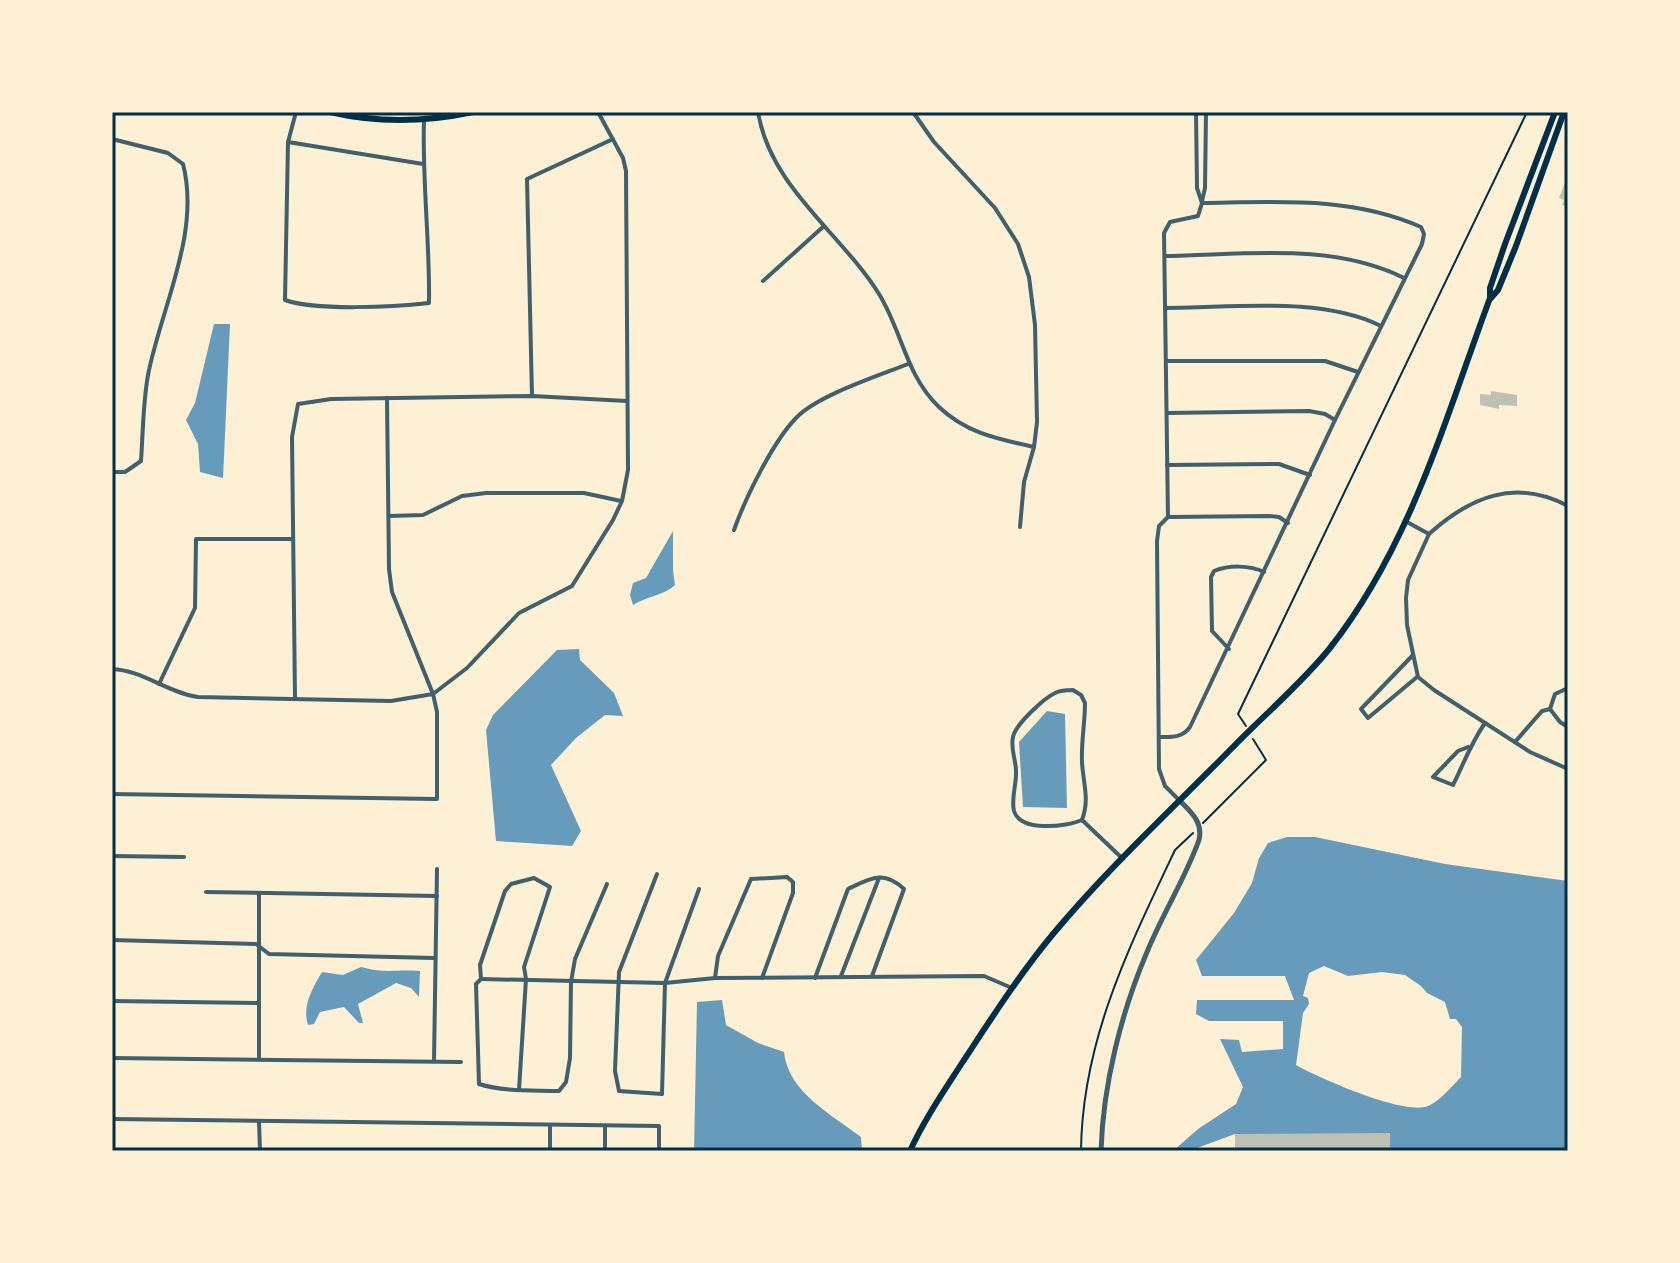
<svg xmlns="http://www.w3.org/2000/svg" width="1680" height="1263" font-family="'Playfair Display',serif">
<rect width="100%" height="100%" fill="#fdf0d5"/>
<g fill="#669bbc" fill-rule="evenodd">
<polygon points="214,324 230,324 223,478 200,472 198,444 186,420 195,403"/>
<path d="M673,531V571L675,585C663,596 647,596 633,605L630,595L633,583L646,578Z"/>
<polygon points="579,649 580,660 614,693 623,716 605,715 576,738 551,765 581,831 572,846 496,841 486,730 493,715 557,650"/>
<polygon points="1047,711 1065,714 1067,808 1023,807 1019,742"/>
<path d="M1287,837H1315L1445,864L1568,881V1151H1238L1235,1134L1189,1151H1173L1198,1129L1236,1104L1243,1087L1220,1039L1239,1040L1242,1052L1283,1049V1021H1209L1196,1014L1197,1000H1294L1285,976H1202L1196,960L1234,913L1252,883L1259,858L1268,843ZM1324,966L1348,976L1382,972L1405,975L1421,986L1427,993L1445,1002L1450,1019H1456L1462,1027L1461,1077C1452,1086 1440,1101 1428,1106C1405,1116 1319,1078 1296,1065L1303,1013L1309,1004L1308,998L1303,996L1309,973Z"/>
<path d="M361,967C387,974 395,969 420,971L419,997L411,988L396,983L358,1004L363,1023H359L344,1007L320,1012L314,1024L308,1025C302,1006 312,989 322,972L343,975Z"/>
<path d="M722,1000L726,1025L758,1043L784,1052C788,1092 831,1114 861,1137L862,1151H694L697,1002Z"/>
</g>
<g fill="#bec0b2">
<polygon points="1568,175 1568,207 1562,205 1564,200 1559,198"/>
<polygon points="1491,391 1517,395 1517,406 1499,405 1499,409 1480,405 1480,394 1491,395"/>
<polygon points="1390,1133 1390,1149 1235,1149 1235,1134"/>
</g>
<g fill="none" stroke-linecap="round" stroke-linejoin="round">
<g stroke="#003049" stroke-width="2">
<polyline points="1246,726 1238,714 1527,112"/>
<polyline points="1203,823 1266,760 1253,739"/>
<path d="M1081,1151C1082,1041 1129,947 1175,850L1193,833"/>
</g>
<g stroke="#3f606c" stroke-width="4">
<path d="M296,112L288,142L285,300C316,311 394,307 429,303C430,242 422,181 424,120"/>
<path d="M758,112C770,187 841,233 879,294C902,331 906,376 939,407C966,433 998,439 1034,447"/>
<polyline points="913,112 934,142 995,208 1018,244 1029,277 1035,325 1037,422 1034,447 1024,482 1020,527"/>
<polyline points="1196,112 1197,188 1202,203"/>
<path d="M112,139L168,153L183,164C201,233 161,308 148,375C143,403 143,432 141,461L125,472H112"/>
<polyline points="288,142 423,164"/>
<polyline points="1202,201 1205,188 1206,112"/>
<path d="M1166,256C1244,255 1332,242 1404,278"/>
<polyline points="763,281 824,226"/>
<path d="M1166,308C1234,308 1320,296 1381,326"/>
<polyline points="1167,361 1325,361 1358,372"/>
<polyline points="532,396 527,179 613,139"/>
<polyline points="1167,413 1309,411 1325,414 1335,420"/>
<polyline points="1167,465 1279,464 1310,475"/>
<polyline points="389,516 423,515 462,496 486,493 584,493 621,501"/>
<polyline points="1168,517 1269,516 1279,517 1288,523"/>
<path d="M1407,522L1429,534C1470,497 1515,478 1568,506"/>
<path d="M734,530C745,499 773,441 797,417C819,395 878,376 908,364"/>
<polyline points="1429,534 1408,580 1406,598 1407,625 1418,677 1434,690 1530,752 1568,769"/>
<path d="M1229,649L1212,631L1211,577L1214,571C1229,565 1250,565 1264,572"/>
<polyline points="1413,655 1361,709 1368,718 1417,677"/>
<path d="M112,669C142,670 168,693 198,697L391,701L433,694L467,668L519,613L572,586L613,520L622,501L628,470L626,171L623,158L598,112"/>
<polyline points="159,684 195,608 196,539 293,539"/>
<path d="M1073,690L1081,695L1085,703C1085,723 1081,743 1082,762C1083,783 1090,799 1082,820C1066,827 1020,832 1014,811C1011,799 1016,786 1016,774C1017,762 1010,750 1013,737C1015,725 1043,699 1055,693C1061,690 1066,690 1073,690Z"/>
<polyline points="295,698 292,437 298,404 331,399 532,396 627,401"/>
<polyline points="1550,709 1555,694 1568,688"/>
<path d="M1159,737C1172,737 1182,738 1190,727L1335,420L1422,244L1424,234L1421,227C1351,196 1277,202 1202,203L1198,216L1170,222L1164,233L1168,517L1159,526L1157,541L1159,769L1165,786L1180,801"/>
<polyline points="1515,742 1542,711 1550,709 1560,722 1568,727"/>
<path d="M1468,747L1458,751L1433,777L1453,785C1464,763 1471,743 1485,723"/>
<polyline points="112,794 437,799 437,712 433,694 392,592 389,569 387,398"/>
<polyline points="1082,820 1123,859"/>
<polyline points="112,856 184,857"/>
<polyline points="657,874 619,972 615,1071 619,1091 662,1094 665,983 699,889"/>
<polyline points="206,892 437,896"/>
<polyline points="112,940 256,944 269,954 434,958"/>
<polyline points="841,976 879,878"/>
<polyline points="715,978 718,956 751,879 787,877 793,882 793,893 762,978"/>
<path d="M815,978L848,889C871,878 884,870 904,889L872,976"/>
<polyline points="481,979 665,983 715,978 984,976 1012,988"/>
<polyline points="112,1001 258,1003"/>
<polyline points="112,1058 461,1062"/>
<polyline points="259,1059 259,895"/>
<polyline points="434,1061 437,869"/>
<path d="M519,1090L526,979L524,967L550,887L534,878L511,884L505,891L480,965L481,979L476,984L479,1084C504,1092 533,1090 559,1091L566,1082L570,1058L571,982L575,959L607,884"/>
<polyline points="112,1119 659,1126 659,1151"/>
<polyline points="259,1121 260,1151"/>
<polyline points="550,1125 550,1151"/>
<polyline points="605,1127 605,1151"/>
</g>
<path stroke="#3f606c" stroke-width="5" d="M1101,1151C1103,1085 1121,1013 1147,952C1162,915 1185,879 1199,840C1203,822 1192,813 1180,801"/>
<g stroke="#003049" stroke-width="6">
<path d="M330,112C377,123 426,122 473,112"/>
<polyline points="1491,298 1498,290 1516,246 1564,112"/>
<path d="M910,1151C924,1120 944,1091 962,1063C991,1019 1019,975 1053,934C1108,868 1172,809 1233,747C1265,714 1301,684 1330,648C1411,545 1445,419 1490,298V288L1505,244L1555,112"/>
</g>
</g>
<rect width="1680" height="1263" fill="none" stroke="#fdf0d5" stroke-width="228"/>
<rect x="114" y="114" width="1452" height="1035" fill="none" stroke="#003049" stroke-width="3"/>
</svg>
